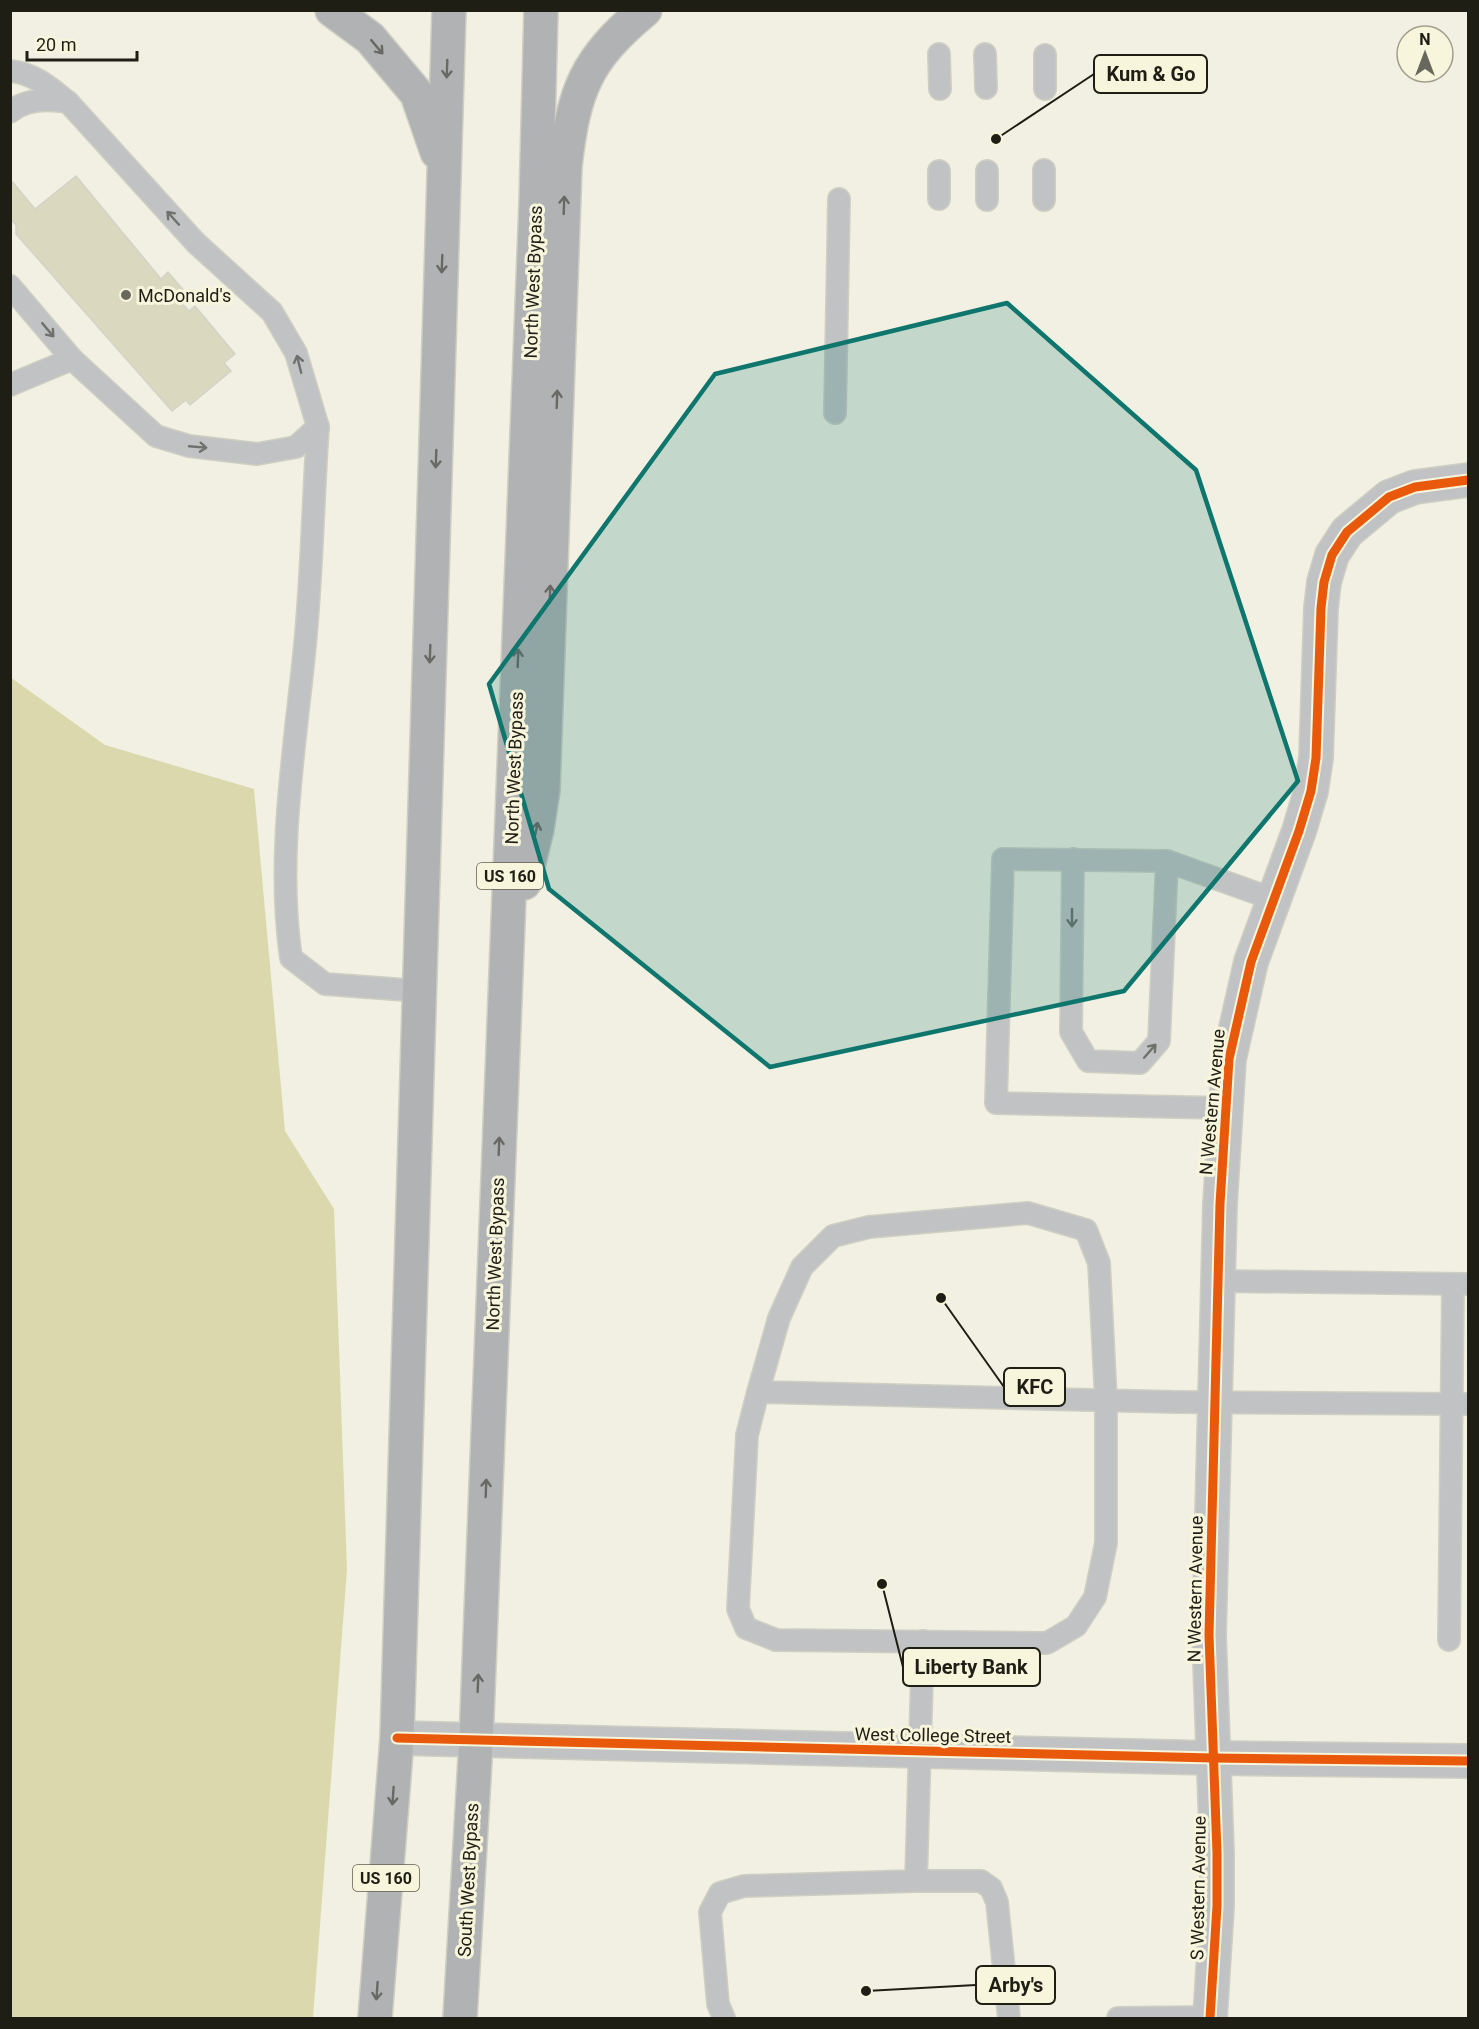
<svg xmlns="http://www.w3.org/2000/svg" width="1479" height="2029" font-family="Roboto,sans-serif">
<rect width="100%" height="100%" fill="#f1f0e2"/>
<polygon fill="#dcd8ae" points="10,677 105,745 254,789 285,1131 334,1209 347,1569 313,2018 11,2018"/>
<polygon fill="#dad8be" stroke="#d4d3c8" stroke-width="1.5" points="76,176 161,279 168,272 185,292 178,299 189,311 195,306 235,354 224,363 231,371 190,405 186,400 172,411 16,234 16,225 10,218 10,179 35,209"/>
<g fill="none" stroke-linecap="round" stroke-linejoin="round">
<g stroke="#cecec3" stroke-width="24">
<g id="lane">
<polyline points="939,54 940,89"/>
<polyline points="985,54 986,88"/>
<polyline points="1045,55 1045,89"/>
<path d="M10,71C34,73 50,88 68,102L196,243L272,312L296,353L318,427L296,447L257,454L189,446L156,436L72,359L10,286"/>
<path d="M10,112C26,98 49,99 68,102"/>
<polyline points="939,171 939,199"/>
<polyline points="987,171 987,200"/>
<polyline points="1044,200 1044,170"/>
<polyline points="10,385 72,359"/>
<polyline points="835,413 839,199"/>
<path d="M318,427C313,500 312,573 305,645C295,748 276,856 291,958L325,984L420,991"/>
<polyline points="1073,859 1071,1032 1088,1061 1140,1063 1159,1041 1167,861"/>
<polyline points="1224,1108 996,1103 1003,859 1167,861 1273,899"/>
<polyline points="1218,1281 1468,1284"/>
<polyline points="758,1392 779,1318 802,1267 833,1236 869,1227 1028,1213 1086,1230 1099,1263 1106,1401 1106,1543 1095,1597 1076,1626 1047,1643 776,1640 746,1628 738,1609 747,1435 758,1392 1176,1402 1468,1404"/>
<polyline points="1449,1640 1453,1284"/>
<polyline points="916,1881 981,1881 991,1888 997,1902 1009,2018"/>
<polyline points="724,2018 718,2004 710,1912 720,1893 744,1886 916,1881 923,1641"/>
<polyline points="1118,2018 1210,2017"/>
</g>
</g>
<g stroke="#cecec3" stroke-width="36">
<g id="street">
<polyline points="397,1738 1213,1758 1468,1761"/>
<polyline points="1210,2018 1217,1906 1217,1853 1209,1635 1220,1204 1229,1059 1251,962 1299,831 1311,791 1316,758 1321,608 1324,582 1332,555 1347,532 1389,497 1415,487 1468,480"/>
</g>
</g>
<g stroke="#cecec3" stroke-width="36">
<g id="primary">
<polyline points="332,10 370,38 417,94 437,152"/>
<path d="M524,883L537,829L543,790L565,166C574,90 585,60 645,10"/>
<polyline points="375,2018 397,1738 449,10"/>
<polyline points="460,2018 476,1742 536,204 541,10"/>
</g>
</g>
<use href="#lane" stroke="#c1c2c3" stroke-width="21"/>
<use href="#street" stroke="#c1c2c3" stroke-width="33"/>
<use href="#primary" stroke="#b1b2b3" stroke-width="33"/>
<g stroke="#f7f5dc" stroke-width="13">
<g id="cycleway">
<polyline points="397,1738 1213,1758 1468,1761"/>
<polyline points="1210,2018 1217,1906 1217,1853 1209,1635 1220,1204 1229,1059 1251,962 1299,831 1311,791 1316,758 1321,608 1324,582 1332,555 1347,532 1389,497 1415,487 1468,480"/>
</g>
</g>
<use href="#cycleway" stroke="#e8590c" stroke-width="9"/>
</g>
<defs><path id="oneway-shaft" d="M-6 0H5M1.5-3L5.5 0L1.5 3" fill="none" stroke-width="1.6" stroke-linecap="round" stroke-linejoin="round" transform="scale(1.5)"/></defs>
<g stroke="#686864">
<use href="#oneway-shaft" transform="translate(377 47) rotate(50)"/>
<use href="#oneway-shaft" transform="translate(447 69) rotate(92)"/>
<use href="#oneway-shaft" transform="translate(564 205) rotate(-88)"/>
<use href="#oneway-shaft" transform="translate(442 264) rotate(92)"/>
<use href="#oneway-shaft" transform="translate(557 399) rotate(-88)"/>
<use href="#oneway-shaft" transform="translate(436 459) rotate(92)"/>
<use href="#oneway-shaft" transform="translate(550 594) rotate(-88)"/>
<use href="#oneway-shaft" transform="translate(430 654) rotate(92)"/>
<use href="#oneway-shaft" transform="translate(518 658) rotate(-88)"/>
<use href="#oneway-shaft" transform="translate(536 831) rotate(-78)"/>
<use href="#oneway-shaft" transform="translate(499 1146) rotate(-88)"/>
<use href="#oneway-shaft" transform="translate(486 1488) rotate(-88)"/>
<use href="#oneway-shaft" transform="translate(478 1683) rotate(-88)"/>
<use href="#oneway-shaft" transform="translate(393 1796) rotate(94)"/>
<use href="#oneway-shaft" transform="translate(377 1991) rotate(94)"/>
</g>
<g stroke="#70706c">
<use href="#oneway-shaft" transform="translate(173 218) rotate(-132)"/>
<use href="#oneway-shaft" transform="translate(48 330) rotate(50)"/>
<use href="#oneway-shaft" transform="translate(299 364) rotate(-104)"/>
<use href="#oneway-shaft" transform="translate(198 447) rotate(5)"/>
<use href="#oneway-shaft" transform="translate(1072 918) rotate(90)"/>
<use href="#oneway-shaft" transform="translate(1150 1051) rotate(-49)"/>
</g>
<path fill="#0f766e" fill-opacity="0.2" stroke="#0f766e" stroke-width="4.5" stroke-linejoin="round" d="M1007,303L1196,470L1298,781L1124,991L770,1067L549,889L489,684L715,374Z"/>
<circle fill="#68685d" stroke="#f7f5dc" stroke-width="2" cx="126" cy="295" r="6"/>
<g text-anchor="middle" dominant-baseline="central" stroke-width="6" stroke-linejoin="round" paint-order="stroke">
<g fill="#f7f5dc" stroke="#605e51" stroke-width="1.5">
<rect x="477" y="863" width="66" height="26" rx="4.5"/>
<rect x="353" y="1865" width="66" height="26" rx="4.5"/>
</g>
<g font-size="16" font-weight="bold" fill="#1f1e15">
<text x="510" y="876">US 160</text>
<text x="386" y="1878">US 160</text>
</g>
<g font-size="18" fill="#1f1e15" stroke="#f7f5dc">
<text transform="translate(533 282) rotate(-88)">North West Bypass</text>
<text transform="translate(514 768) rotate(-88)">North West Bypass</text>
<text transform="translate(1212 1102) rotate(-85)">N Western Avenue</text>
<text transform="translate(495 1254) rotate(-88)">North West Bypass</text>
<text transform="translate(1195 1589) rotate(-89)">N Western Avenue</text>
<text transform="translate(933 1735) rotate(1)">West College Street</text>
<text transform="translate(468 1880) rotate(-87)">South West Bypass</text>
<text transform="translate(1198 1888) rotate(-89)">S Western Avenue</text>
</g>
<g font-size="18" fill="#1f1e15" stroke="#f7f5dc" text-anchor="start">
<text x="138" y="295">McDonald's</text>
</g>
</g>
<path fill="none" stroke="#1f1e15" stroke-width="2" d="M996 139L1094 74M941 1298L1004 1387M882 1584L903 1667M866 1991L976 1985"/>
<g fill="#1f1e15" stroke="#f7f5dc" stroke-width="2">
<circle cx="996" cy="139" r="6"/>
<circle cx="941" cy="1298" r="6"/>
<circle cx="882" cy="1584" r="6"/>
<circle cx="866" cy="1991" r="6"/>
</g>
<g fill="#f7f5dc" stroke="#1f1e15" stroke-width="2">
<rect x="1094" y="55" width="113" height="38" rx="6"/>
<rect x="1004" y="1368" width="61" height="38" rx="6"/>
<rect x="903" y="1648" width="137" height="38" rx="6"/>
<rect x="976" y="1966" width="79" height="38" rx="6"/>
</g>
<g font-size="20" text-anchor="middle" font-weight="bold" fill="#1f1e15">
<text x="1151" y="81">Kum &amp; Go</text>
<text x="1035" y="1394">KFC</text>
<text x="971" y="1674">Liberty Bank</text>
<text x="1016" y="1992">Arby's</text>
</g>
<rect width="1479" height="2029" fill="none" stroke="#1f1e15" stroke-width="24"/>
<g transform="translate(1425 54)"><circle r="28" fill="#f7f5dc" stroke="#a19f8c" stroke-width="1.5"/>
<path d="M0-4.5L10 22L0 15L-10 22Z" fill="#68685d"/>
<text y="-9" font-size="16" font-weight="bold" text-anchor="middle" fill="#1f1e15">N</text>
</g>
<path d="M27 51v9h110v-9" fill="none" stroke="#1f1e15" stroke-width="3"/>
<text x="36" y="51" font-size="18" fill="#1f1e15" stroke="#f7f5dc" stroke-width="4.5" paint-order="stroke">20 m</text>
</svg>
